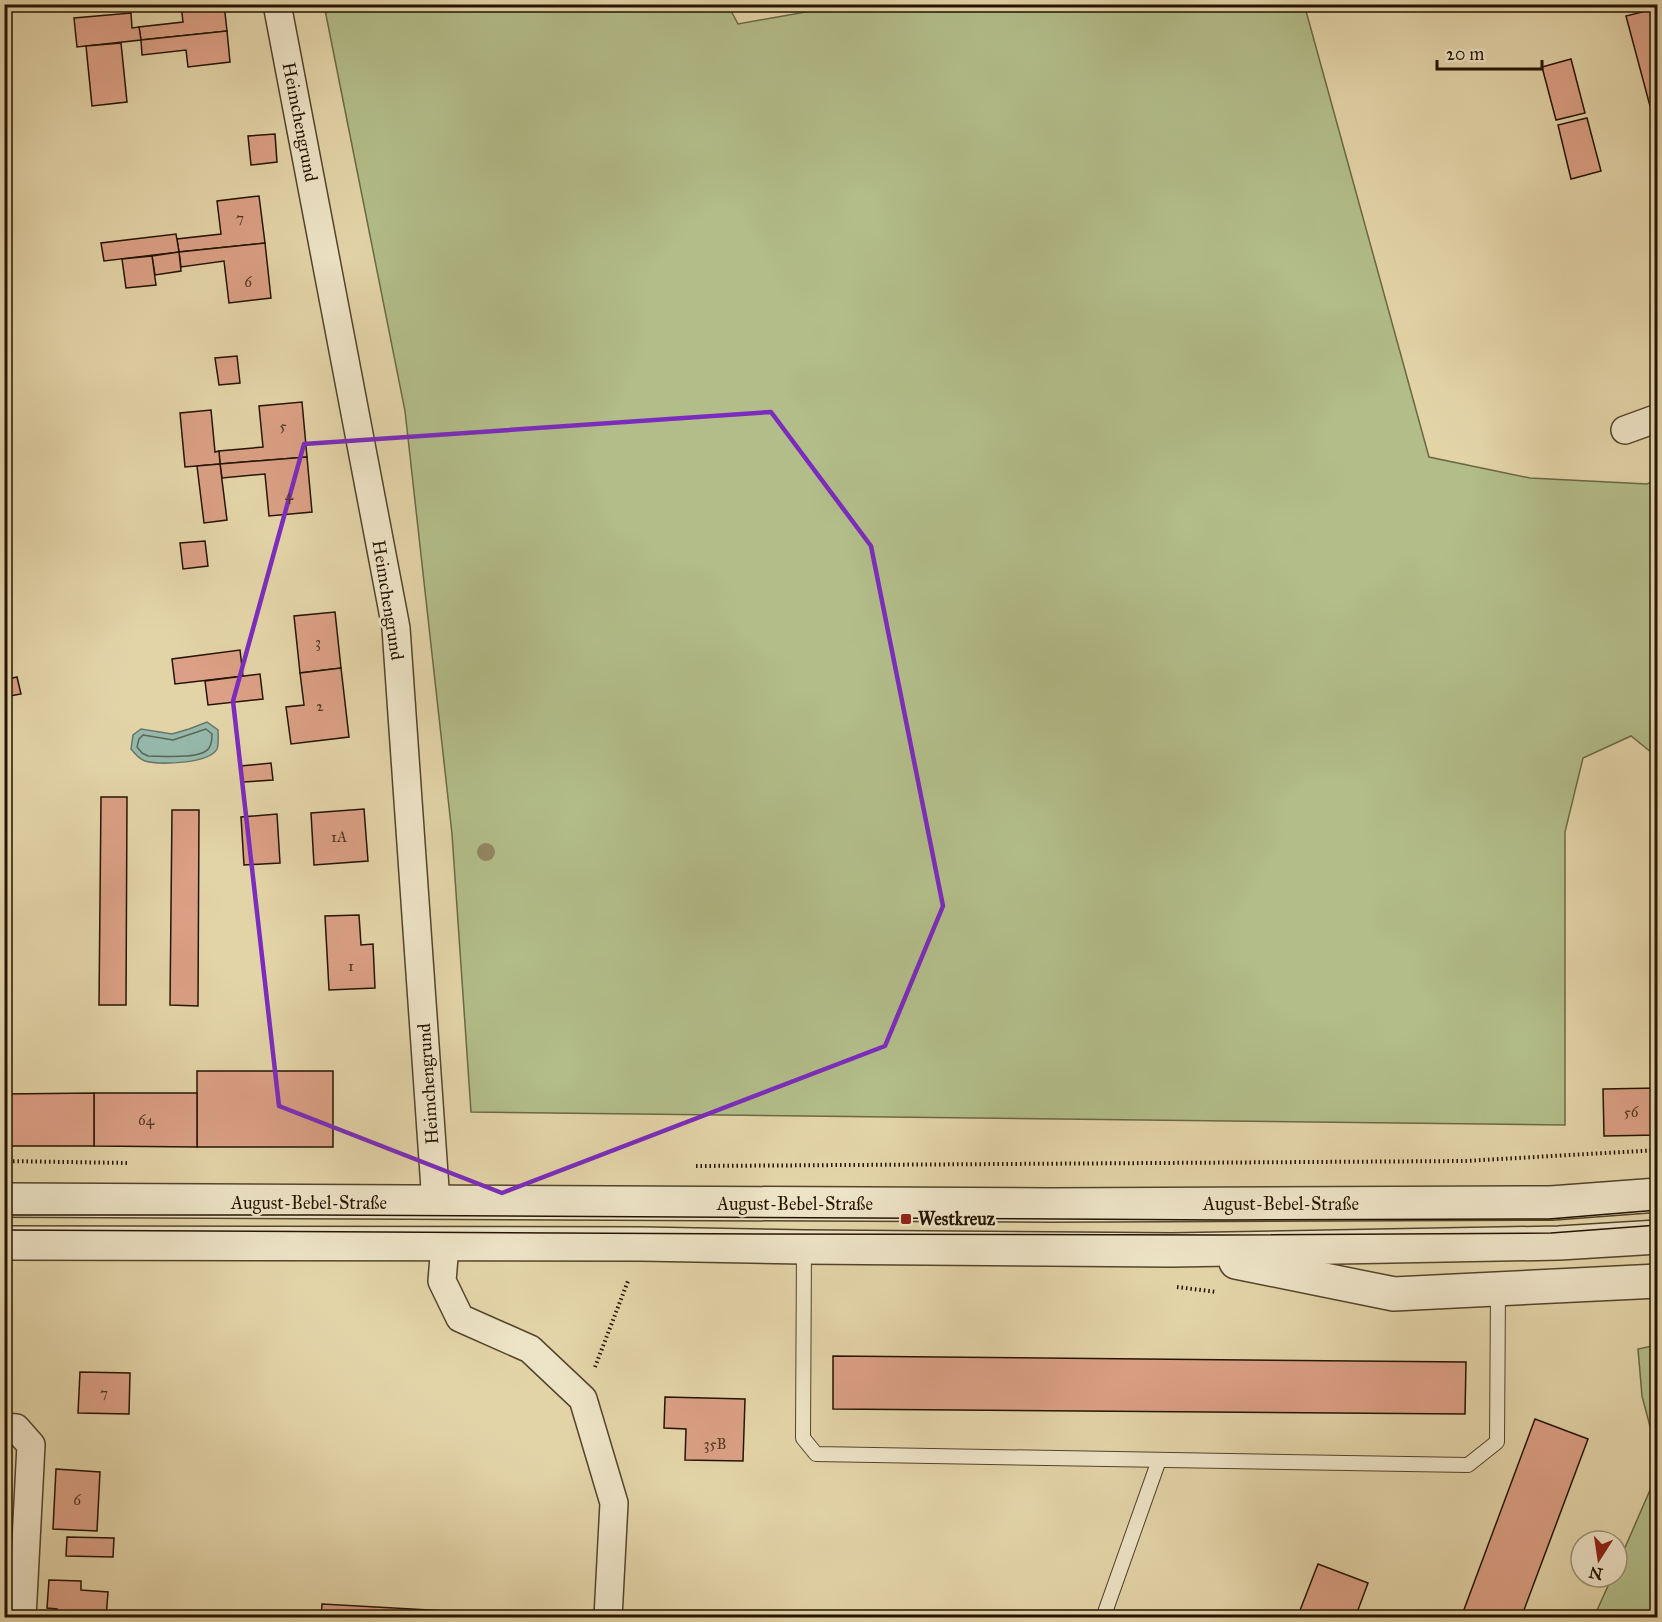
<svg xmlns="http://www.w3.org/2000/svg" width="1662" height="1622" font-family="'IM FELL Great Primer',serif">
<rect width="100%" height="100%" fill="#e3d4a8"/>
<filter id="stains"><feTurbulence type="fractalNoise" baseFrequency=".00333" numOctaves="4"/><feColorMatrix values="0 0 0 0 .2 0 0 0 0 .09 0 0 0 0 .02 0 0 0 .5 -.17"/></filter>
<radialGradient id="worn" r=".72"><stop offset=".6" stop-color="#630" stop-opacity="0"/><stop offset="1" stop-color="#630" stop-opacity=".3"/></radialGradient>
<g fill="#b2bd89" stroke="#6c6844" stroke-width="1.5">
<polygon points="728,5 738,24 850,4 1330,5 1306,11 1429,457 1530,478 1647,484 1657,479 1657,757 1631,736 1583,758 1565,832 1565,1125 471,1112 452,834 405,411 324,5"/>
<polygon points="1657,1345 1658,1345 1657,1453 1642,1396 1638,1349"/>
<polygon points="1657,1474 1657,1617 1594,1617 1612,1577 1617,1577 1617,1566"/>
</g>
<path fill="#95b8ab" stroke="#687667" stroke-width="1.5" d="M207,722L218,730C218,735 219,744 217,749C209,764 159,765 145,761C139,759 135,754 131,749L133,735L141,729L172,734L189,729Z"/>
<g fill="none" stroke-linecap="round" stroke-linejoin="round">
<path stroke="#5d6656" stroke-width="1.5" d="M206,729L212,734C212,739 212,744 209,748C201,760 161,756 148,756L142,753L137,747L139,739L143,735L173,740Z"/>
</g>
<g fill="#dba085" stroke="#251400" stroke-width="1.5">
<polygon points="224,4 227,31 141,40 139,27 183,22 181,5"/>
<polygon points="1658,8 1658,136 1626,16"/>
<polygon points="131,13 132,28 139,27 141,40 77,47 74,18"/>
<polygon points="227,31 230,62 188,67 186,50 142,55 141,40"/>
<polygon points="121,43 127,102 92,106 86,46"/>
<polygon points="1571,59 1585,113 1556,120 1542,67"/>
<polygon points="1587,118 1601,171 1571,179 1558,125"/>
<polygon points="275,134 277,162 251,165 248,136"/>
<polygon points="259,196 265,243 179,252 177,239 221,234 217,201"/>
<polygon points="176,234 179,252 104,261 101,243"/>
<polygon points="265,243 271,298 229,303 224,261 181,267 179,252"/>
<polygon points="179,252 181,271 155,275 152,256"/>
<polygon points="152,256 156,285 126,288 122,259"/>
<polygon points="237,356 240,383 219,385 215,358"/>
<polygon points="302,402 307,457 220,464 219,451 263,447 259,406"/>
<polygon points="211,410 215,452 219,451 220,464 185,467 180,413"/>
<polygon points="307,457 312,512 269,516 265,474 222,478 220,464"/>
<polygon points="220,464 227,520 204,523 197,466"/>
<polygon points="205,541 208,566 183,569 180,543"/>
<polygon points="335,612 341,668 300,673 294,616"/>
<polygon points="240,650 243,676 175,684 172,659"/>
<polygon points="341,668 349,737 291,744 286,707 304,705 300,673"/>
<polygon points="260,674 263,699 208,705 205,681"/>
<polygon points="17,677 21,694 4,697 4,680"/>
<polygon points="271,763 273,780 243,782 241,766"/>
<polygon points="101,797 127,797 126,1005 99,1005"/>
<polygon points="364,809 368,861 314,865 311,813"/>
<polygon points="172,810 199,810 198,1006 170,1005"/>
<polygon points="277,814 280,863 244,865 241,817"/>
<polygon points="359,915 361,945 373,944 375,988 329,990 325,916"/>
<rect x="197" y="1071" width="136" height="76"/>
<polygon points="1658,1088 1658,1135 1604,1136 1603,1089"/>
<polygon points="94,1093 197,1093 197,1147 94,1146"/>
<polygon points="94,1093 94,1146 4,1146 4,1094"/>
<polygon points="833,1356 1466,1362 1465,1414 833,1409"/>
<polygon points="80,1372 130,1373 129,1414 78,1413"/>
<polygon points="665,1397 745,1399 743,1461 685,1460 686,1429 664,1428"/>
<polygon points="1535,1419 1588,1439 1521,1618 1468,1618 1462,1615"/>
<polygon points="56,1469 100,1472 97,1531 53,1529"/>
<polygon points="67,1537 114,1538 113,1557 66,1556"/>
<polygon points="1318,1564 1368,1583 1355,1618 1297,1618"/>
<polygon points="49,1580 81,1581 81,1590 108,1592 106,1618 56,1618 57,1609 47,1608"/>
<polygon points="322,1604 519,1615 518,1618 321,1618"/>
</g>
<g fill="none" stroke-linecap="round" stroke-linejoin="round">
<g stroke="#54442a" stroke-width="16">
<g id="service">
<polyline points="804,1247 803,1438 816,1454 1468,1465 1497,1442 1498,1289"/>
<polyline points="1103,1618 1159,1460"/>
</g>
</g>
<g stroke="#54442a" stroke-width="30">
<g id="minor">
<polyline points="277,4 396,628 436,1203"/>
<polyline points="1625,430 1658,418"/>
<polyline points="445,1245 442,1281 460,1318 530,1349 583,1399 614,1503 608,1618"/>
<polyline points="4,1427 16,1428 31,1445 22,1618"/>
</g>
</g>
<g stroke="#54442a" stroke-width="36">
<g id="tertiary">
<polyline points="4,1200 1051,1205 1551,1203 1658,1195"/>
<polyline points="4,1243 641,1244 804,1247 1172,1250 1559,1243 1658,1237"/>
<polyline points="1236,1262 1394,1294 1658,1281"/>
</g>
</g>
<g stroke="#251400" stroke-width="4" stroke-dasharray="1.5 3" stroke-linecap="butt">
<polyline points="4,1161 127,1163"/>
<polyline points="696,1166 1465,1161 1658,1150"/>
<polyline points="1177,1287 1217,1292"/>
<polyline points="595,1367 628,1281"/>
</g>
<use href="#service" stroke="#ede3c6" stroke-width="14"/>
<use href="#minor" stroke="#ede3c6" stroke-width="27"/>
<use href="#tertiary" stroke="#ede3c6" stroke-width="33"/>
<g stroke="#251400" stroke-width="1.5">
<polyline points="4,1215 315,1215 1224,1220 1549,1219 1658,1210"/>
<polyline points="4,1230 759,1234 1222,1235 1551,1233 1658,1225"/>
</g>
</g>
<circle fill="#928662" cx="486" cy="852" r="9"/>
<path fill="none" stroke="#7b2cbf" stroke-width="4.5" stroke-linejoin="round" d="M771,412L871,546L943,906L885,1046L502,1193L279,1106L233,701L304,444Z"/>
<rect fill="#8f2418" stroke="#ede3c6" stroke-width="2" x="900" y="1213" width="12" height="12" rx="3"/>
<g text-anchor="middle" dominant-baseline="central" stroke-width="5" stroke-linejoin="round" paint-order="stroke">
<g font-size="15" fill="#523721">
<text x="240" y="218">7</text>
<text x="248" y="282">6</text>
<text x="283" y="426">5</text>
<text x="289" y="495">4</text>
<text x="318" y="642">3</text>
<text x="320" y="706">2</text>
<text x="339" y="837">1A</text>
<text x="351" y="966">1</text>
<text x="1631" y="1112">56</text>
<text x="146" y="1120">64</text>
<text x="104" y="1393">7</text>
<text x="715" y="1444">35B</text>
<text x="77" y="1500">6</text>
</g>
<g font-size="18" fill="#251400" stroke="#ede3c6">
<text transform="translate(300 122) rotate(79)">Heimchengrund</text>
<text transform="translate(388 600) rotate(81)">Heimchengrund</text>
<text transform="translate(428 1084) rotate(-94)">Heimchengrund</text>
<text x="309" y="1203">August-Bebel-Straße</text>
<text x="795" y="1204">August-Bebel-Straße</text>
<text x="1281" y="1204">August-Bebel-Straße</text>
</g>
<g font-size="18" font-weight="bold" fill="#251400" stroke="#ede3c6" text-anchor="start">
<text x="918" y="1219">Westkreuz</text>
</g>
</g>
<rect width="1662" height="1622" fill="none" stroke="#e3d4a8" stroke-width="24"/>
<rect x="6" y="6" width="1650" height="1610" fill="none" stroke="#251400" stroke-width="3"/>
<rect x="12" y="12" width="1638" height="1598" fill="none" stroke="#251400" stroke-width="1.5"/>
<g transform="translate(1599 1559) rotate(192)"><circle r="28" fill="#ede3c6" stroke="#9d9077" stroke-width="1.5"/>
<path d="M0-4.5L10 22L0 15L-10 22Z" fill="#8f2418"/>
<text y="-9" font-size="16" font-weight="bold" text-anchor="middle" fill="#251400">N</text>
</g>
<path d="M1437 60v9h105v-9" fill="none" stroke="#251400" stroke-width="3"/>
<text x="1446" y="60" font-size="18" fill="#251400" stroke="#ede3c6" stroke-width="4.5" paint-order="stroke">20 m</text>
<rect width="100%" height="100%" filter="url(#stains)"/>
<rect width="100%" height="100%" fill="url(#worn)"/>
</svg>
